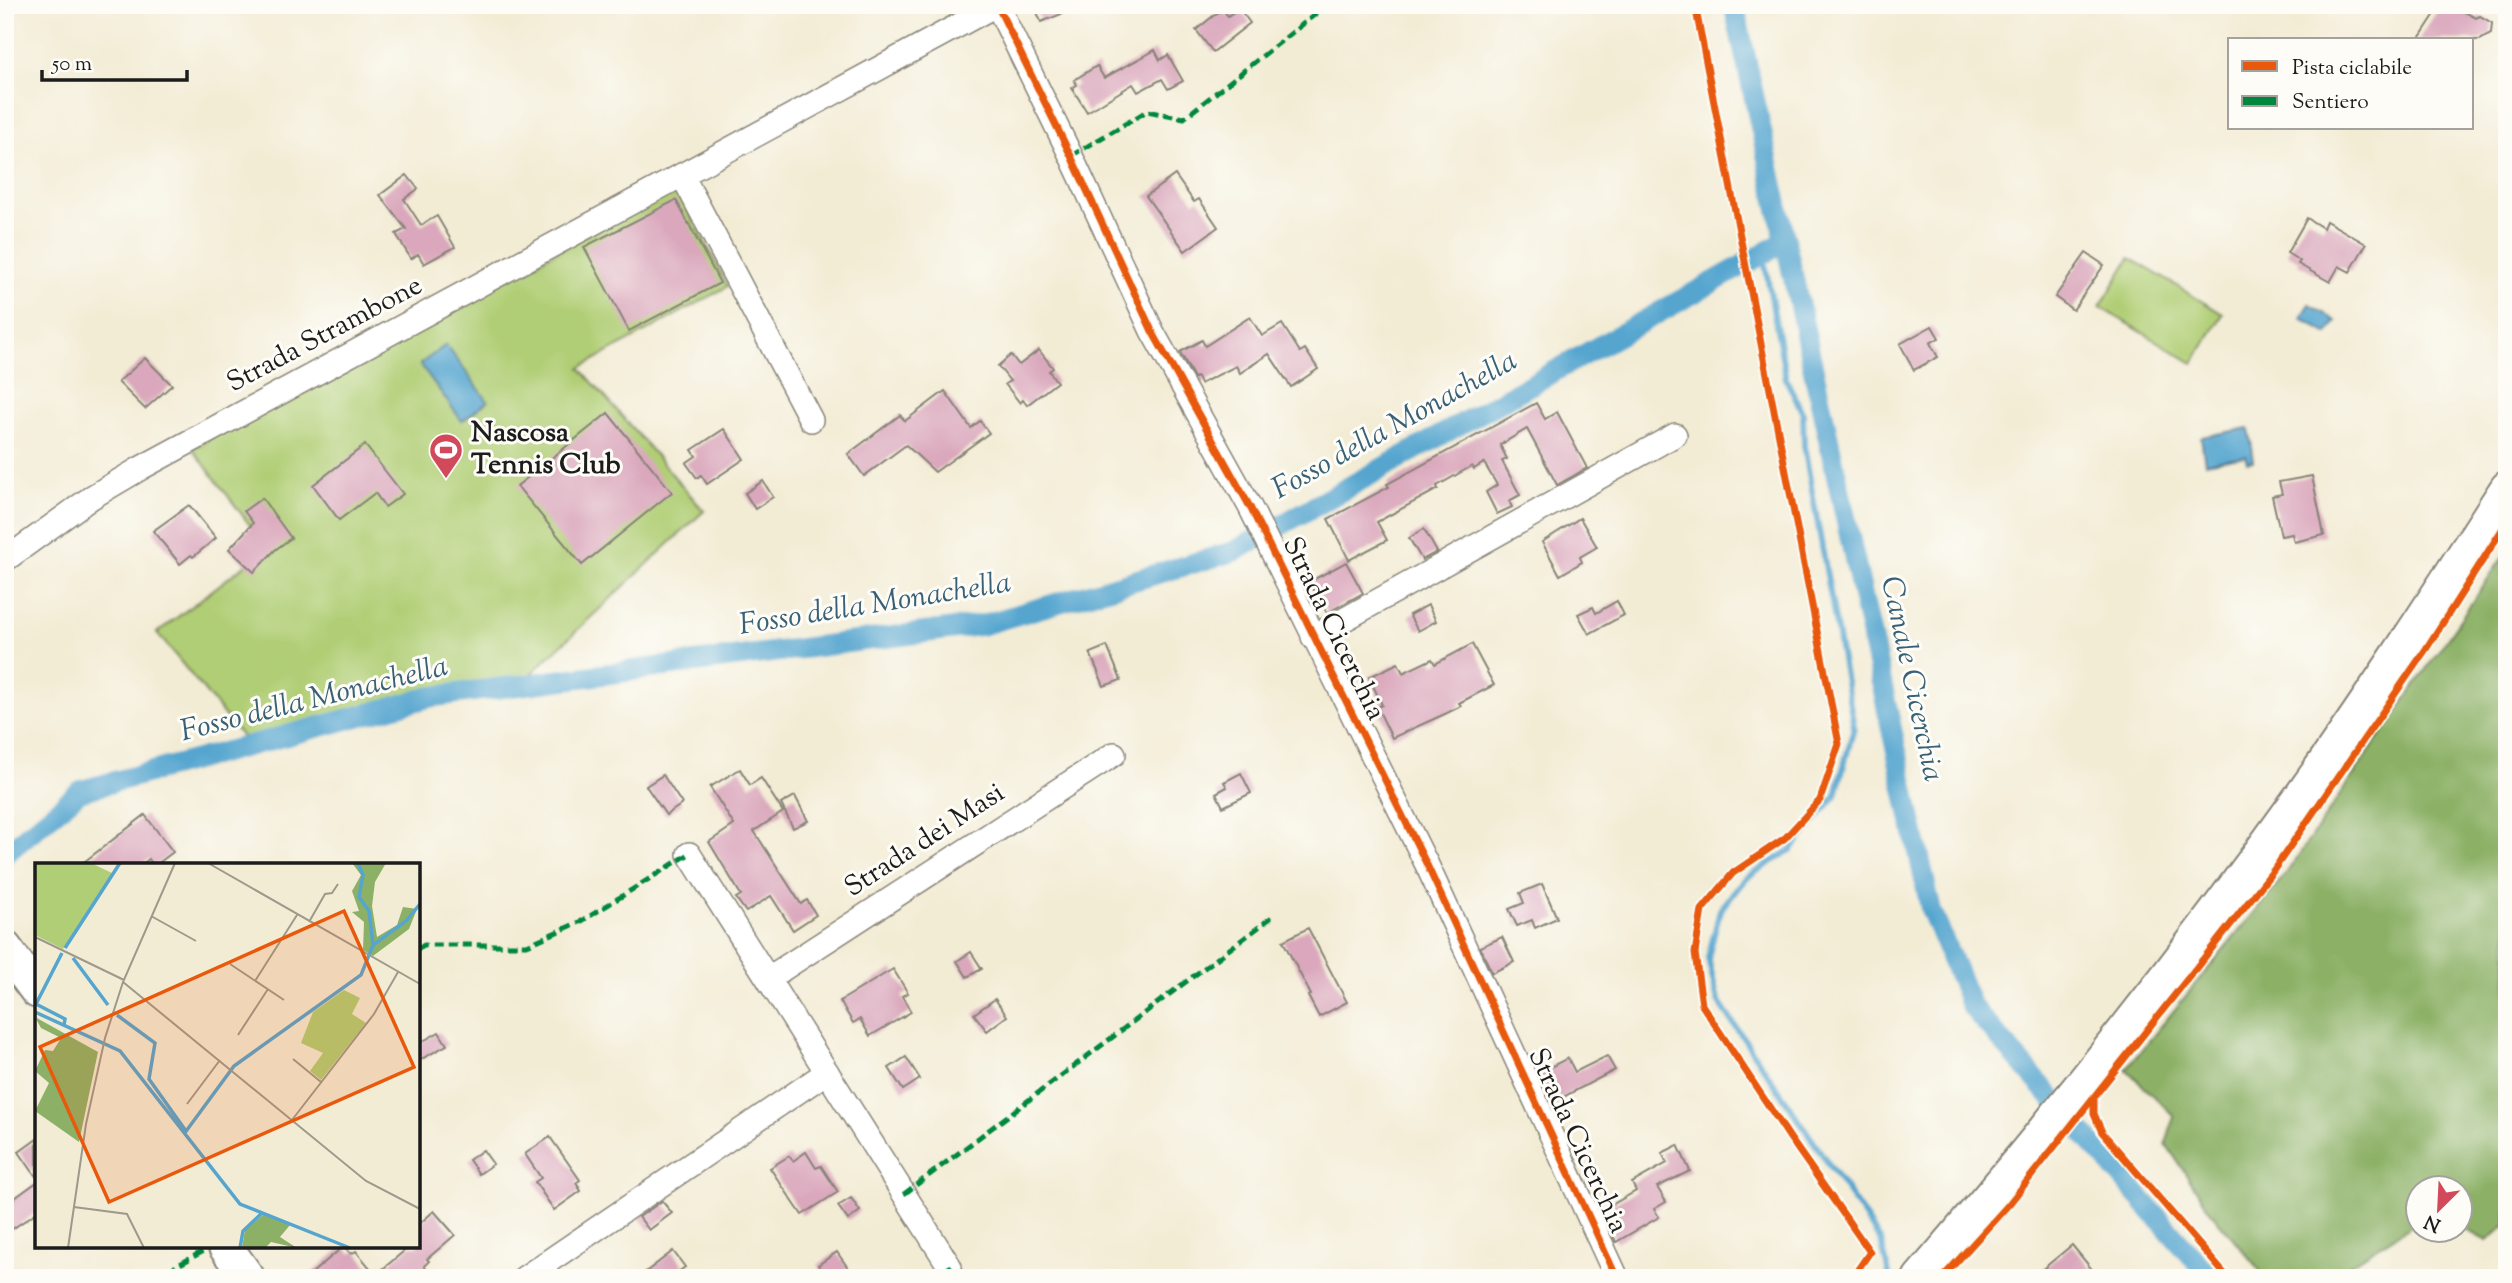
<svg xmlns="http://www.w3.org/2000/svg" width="2512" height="1283" font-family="'Sorts Mill Goudy',serif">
<rect width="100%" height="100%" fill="#fdfcf7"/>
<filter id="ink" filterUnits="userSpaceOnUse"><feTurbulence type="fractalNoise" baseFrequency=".0143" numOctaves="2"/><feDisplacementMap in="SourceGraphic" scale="14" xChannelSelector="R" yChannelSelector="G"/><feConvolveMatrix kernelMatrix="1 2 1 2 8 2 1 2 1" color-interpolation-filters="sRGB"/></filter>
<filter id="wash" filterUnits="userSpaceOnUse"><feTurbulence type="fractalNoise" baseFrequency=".00686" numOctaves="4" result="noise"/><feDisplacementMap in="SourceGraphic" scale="28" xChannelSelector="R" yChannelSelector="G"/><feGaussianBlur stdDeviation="1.57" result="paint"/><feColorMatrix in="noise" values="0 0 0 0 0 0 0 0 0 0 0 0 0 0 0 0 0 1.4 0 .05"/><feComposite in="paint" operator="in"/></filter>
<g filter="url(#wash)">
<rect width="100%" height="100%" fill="#f3ecd5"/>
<g fill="#b0ce75" stroke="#667548" stroke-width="2">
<polygon points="676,187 728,286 580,368 704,511 524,680 428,693 247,743 157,633 267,548 192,448"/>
<polygon points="2130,258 2223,314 2193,363 2100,307"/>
</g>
<polygon fill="#8cb166" stroke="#546641" stroke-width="2" points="2507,551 2507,1224 2487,1241 2460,1227 2460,1188 2418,1188 2417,1222 2334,1275 2337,1278 2266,1278 2211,1212 2166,1144 2174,1116 2126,1069 2285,875"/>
<g fill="#55a5cf" stroke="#386076" stroke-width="2">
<polygon points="2310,304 2336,321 2328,334 2301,318"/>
<polygon points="446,345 488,401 462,421 420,364"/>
<polygon points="2249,428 2254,461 2247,462 2245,456 2205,463 2201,437"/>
</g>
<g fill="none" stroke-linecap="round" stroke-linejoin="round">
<polyline stroke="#55a5cf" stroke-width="6" points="1763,253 1786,379 1803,414 1804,446 1854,727 1836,795 1791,850 1746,878 1720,910 1708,958 1718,1001 1881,1241 1890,1278"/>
<g stroke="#55a5cf" stroke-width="21">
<polyline points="1734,5 1931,910 1971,1006 2211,1278"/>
<polyline points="5,854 80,791 430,697 982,625 1235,551 1786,241"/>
</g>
</g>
<g id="blocks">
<g fill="#daa7bc">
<polygon points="1034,5 1082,5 1082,6 1041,22"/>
<polygon points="2441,5 2451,5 2476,18 2480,16 2492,23 2491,34 2480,40 2418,40"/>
<polygon points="1239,8 1250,23 1213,52 1196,30 1222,9 1228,16"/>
<polygon points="1155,50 1160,60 1168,55 1183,81 1168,89 1162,79 1138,92 1133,84 1087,112 1072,88 1077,85 1074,80 1097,66 1104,78"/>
<polygon points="407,175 418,189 404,199 421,225 437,216 455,247 424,264 418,254 411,259 396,234 406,229 380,195"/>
<polygon points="1175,175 1194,202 1199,199 1218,227 1185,251 1146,196"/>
<polygon points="676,200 720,283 629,331 584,247"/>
<polygon points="2307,218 2323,228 2326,221 2366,244 2350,272 2339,266 2330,282 2298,264 2300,261 2287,253"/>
<polygon points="2086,253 2104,265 2073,310 2055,297"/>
<polygon points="1250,317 1262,336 1282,324 1300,352 1305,349 1318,369 1291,387 1269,354 1240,373 1236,366 1200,384 1197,377 1194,378 1180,352 1202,340 1205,346"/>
<polygon points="1932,326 1939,338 1930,343 1938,357 1914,370 1900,344"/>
<polygon points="1039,350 1053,368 1049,371 1057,382 1027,405 1023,400 1020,403 1005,384 1010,381 998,366 1011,355 1019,365"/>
<polygon points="145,358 172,385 145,409 118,382"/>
<polygon points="945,391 971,428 980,421 989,433 935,472 906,445 864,476 848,454 900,415 905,421"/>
<polygon points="1536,403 1545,419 1557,412 1587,468 1557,485 1527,429 1500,445 1507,459 1502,461 1520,495 1509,501 1512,507 1497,514 1486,492 1497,485 1484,463 1474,469 1472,466 1437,486 1438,489 1377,522 1387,540 1349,560 1328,519 1389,487 1387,484"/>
<polygon points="608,413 672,492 582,565 517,486"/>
<polygon points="724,429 744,459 707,484 701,475 697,478 686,463 696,456 692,450"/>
<polygon points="365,445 403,494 385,507 375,493 339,520 313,485"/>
<polygon points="2312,476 2324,535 2294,542 2292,534 2281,536 2272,496 2282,494 2279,482"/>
<polygon points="763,481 773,497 755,509 745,493"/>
<polygon points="262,498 291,538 275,550 254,572 229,549 253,523 244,511"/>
<polygon points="189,505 216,538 193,557 191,555 180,564 153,531"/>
<polygon points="1580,518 1597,547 1580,557 1582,562 1560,575 1542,542"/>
<polygon points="1424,529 1437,552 1422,560 1409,538"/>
<polygon points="1346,562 1363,593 1327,613 1309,582"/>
<polygon points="1617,601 1624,615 1589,634 1578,614 1593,607 1596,613"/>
<polygon points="1428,605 1436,621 1418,631 1409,615"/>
<polygon points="1472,644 1494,685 1459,703 1461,706 1447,713 1392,738 1377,707 1382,705 1369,677 1398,663 1403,673 1432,659 1435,664"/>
<polygon points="1107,646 1121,680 1104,686 1090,653"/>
<polygon points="740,769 750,785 761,778 783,812 754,831 801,904 807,900 816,915 793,930 771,896 746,912 736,898 741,895 709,842 734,825 710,787"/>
<polygon points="1241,773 1251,793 1223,807 1216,793 1227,787 1224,782"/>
<polygon points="663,775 682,804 666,815 646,786"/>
<polygon points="795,796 808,821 793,828 781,804"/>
<polygon points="145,815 173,852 156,865 153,865 149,859 141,865 80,865"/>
<polygon points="1542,884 1557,918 1535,928 1532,920 1517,926 1509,909 1524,903 1520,893"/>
<polygon points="1308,928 1347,1002 1319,1017 1308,996 1311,995 1283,941"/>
<polygon points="1502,937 1514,962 1492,973 1480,947"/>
<polygon points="971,952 982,969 967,977 957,961"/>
<polygon points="893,969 908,993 902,996 911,1012 870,1036 860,1019 853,1023 840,1001"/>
<polygon points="995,999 1007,1016 987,1031 974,1014"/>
<polygon points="439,1032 447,1045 418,1061 418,1044"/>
<polygon points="1607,1056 1615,1070 1552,1103 1538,1073 1568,1058 1575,1072"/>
<polygon points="906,1057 920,1079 903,1090 889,1068"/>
<polygon points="550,1137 580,1180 576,1183 581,1191 554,1210 535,1182 541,1178 525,1154"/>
<polygon points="37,1139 37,1178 19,1152"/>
<polygon points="1678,1145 1690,1171 1657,1187 1666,1202 1654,1209 1659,1217 1616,1242 1601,1211 1636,1191 1632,1183 1667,1163 1662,1153"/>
<polygon points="483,1150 493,1164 479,1174 469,1160"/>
<polygon points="806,1152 816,1168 821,1166 838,1192 802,1215 770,1168 789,1156 793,1161"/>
<polygon points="37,1182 37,1212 5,1234 5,1205"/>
<polygon points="851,1198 860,1211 848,1220 838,1206"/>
<polygon points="662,1201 672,1213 649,1230 639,1217"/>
<polygon points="434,1211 455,1235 427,1259 429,1261 424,1266 433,1278 372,1278 410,1246 418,1246 418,1225"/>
<polygon points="2072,1245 2099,1278 2032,1278"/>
<polygon points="344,1246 351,1254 356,1251 371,1269 360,1278 306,1278"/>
<polygon points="673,1251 685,1267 670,1278 638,1278"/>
<polygon points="837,1252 848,1268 834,1278 827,1278 818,1265"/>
</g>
</g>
</g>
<g filter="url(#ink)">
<use href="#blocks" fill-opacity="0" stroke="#888478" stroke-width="2"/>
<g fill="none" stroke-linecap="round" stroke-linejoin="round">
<g stroke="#888478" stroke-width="26">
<g id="street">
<polyline points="997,5 1071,156 1152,331 1250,507 1427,865 1617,1278"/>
<polyline points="682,175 811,420"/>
<polyline points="5,560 92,497 141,468 996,5"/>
<polyline points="1313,637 1675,435"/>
<polyline points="689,854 950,1267"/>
<polyline points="769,978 1114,754"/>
<polyline points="524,1278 827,1072"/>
</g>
</g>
<g stroke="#888478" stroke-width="37">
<g id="secondary">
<polyline points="5,948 37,991"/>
<polyline points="225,1246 248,1278"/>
<path d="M1920,1278C2055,1122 2184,960 2304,792C2375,693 2441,590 2507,488"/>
</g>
</g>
<use href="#street" stroke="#fff" stroke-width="23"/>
<use href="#secondary" stroke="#fff" stroke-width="33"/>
<g stroke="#00873e" stroke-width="5" stroke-dasharray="10 5" stroke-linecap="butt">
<polyline points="1071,156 1147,111 1184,118 1327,5"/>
<polyline points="418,949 424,945 527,945 582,921 689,854"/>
<polyline points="904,1194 1272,917"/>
<polyline points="154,1278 213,1246"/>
<polyline points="935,1278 950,1267 955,1278"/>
</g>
<g stroke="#fdfcf7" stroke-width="11">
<g id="cycleway">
<polyline points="997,5 1071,156 1152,331 1250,507 1427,865 1617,1278"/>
<polyline points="1695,5 1839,744 1820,800 1785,838 1733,873 1702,910 1695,953 1702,1005 1790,1138 1870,1252 1852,1278"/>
<polyline points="2094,1098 2094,1114 2102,1132 2228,1278"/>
<polyline points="1942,1278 2009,1204 2273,871 2426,649 2507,522"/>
</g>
</g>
<use href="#cycleway" stroke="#e8590c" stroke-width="7"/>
</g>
</g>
<defs>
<g id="stadium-pin" transform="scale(1.75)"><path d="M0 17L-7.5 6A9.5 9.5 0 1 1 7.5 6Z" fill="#d1495b" stroke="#fdfcf7"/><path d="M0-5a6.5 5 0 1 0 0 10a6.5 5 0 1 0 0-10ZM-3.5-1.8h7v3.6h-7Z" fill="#fff"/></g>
</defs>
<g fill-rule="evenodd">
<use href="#stadium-pin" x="446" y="450"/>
</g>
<g text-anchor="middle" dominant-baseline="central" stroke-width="6" stroke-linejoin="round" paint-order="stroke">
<g font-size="28" fill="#1c1c1c" stroke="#fdfcf7">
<text transform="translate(325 335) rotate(-28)">Strada Strambone</text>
<text transform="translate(1333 629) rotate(64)">Strada Cicerchia</text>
<text transform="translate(925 841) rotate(-33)">Strada dei Masi</text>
<text transform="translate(1577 1141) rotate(65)">Strada Cicerchia</text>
</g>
<g font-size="28" font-weight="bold" fill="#1c1c1c" stroke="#fdfcf7" text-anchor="start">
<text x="471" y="434">Nascosa<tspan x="471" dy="32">Tennis Club</tspan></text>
</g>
<g font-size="30" font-style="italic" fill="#386076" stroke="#fdfcf7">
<text transform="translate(1395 426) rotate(-29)">Fosso della Monachella</text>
<text transform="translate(875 605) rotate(-9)">Fosso della Monachella</text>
<text transform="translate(1911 679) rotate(78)">Canale Cicerchia</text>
<text transform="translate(314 700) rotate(-14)">Fosso della Monachella</text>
</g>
</g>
<g transform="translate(35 863)">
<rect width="385" height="385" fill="#f3ecd5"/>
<path d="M0,0H56L79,11L28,86L0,72ZM309,127L325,135L317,151L331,160L286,217L275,208L288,190L266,180L278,149Z" fill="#b0ce75"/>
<path d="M317,0H351L340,19L337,43L342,74L362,62L368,44L382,46L374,66L338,93L328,87L329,59L317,49L324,48L317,28L326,12ZM0,154L63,189L44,279L0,248L14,220L0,208L10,187L18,188L26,175L6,165ZM229,351L255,362L245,374L262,385L236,379L230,385H207L210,367Z" fill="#8cb166"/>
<path fill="none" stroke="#55a5cf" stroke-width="3.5" d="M323,0L328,12L324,34L334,48L338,82M30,85L85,0M27,90L1,141L30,156L29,162M38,95L73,142M0,149L85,188L205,341L315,385M82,152L120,180L114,216L151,268M149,271L199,203L326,112L338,82L371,58L385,41M205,385L208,368L228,349"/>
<path fill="none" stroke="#9d998b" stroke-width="2" d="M173,0L385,121M116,53L161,78M274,59L290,31L297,30L303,21M0,74L89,117M195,101L249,137M220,118L262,52M88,119L331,318L385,346M203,172L233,126M258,196L286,219M152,241L185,197M257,257L339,151L363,109M39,344L92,351L109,385M33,385L51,261L70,175L88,119L140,0"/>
<path fill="#e8590c" fill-opacity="0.15" stroke="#e8590c" stroke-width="3.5" d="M309,48L379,204L74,339L5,184Z"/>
<rect width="385" height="385" fill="none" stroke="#1c1c1c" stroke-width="3.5"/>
</g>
<rect width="2512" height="1283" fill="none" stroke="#fdfcf7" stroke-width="28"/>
<rect x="2228" y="38" width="245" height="91" fill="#fdfcf7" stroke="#a3a29f" stroke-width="2"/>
<rect x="2242" y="61" width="35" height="10" fill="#e8590c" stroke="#a3a29f" stroke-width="2"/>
<text x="2292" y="74" font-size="21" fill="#1c1c1c">Pista ciclabile</text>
<rect x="2242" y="96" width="35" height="10" fill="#00873e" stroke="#a3a29f" stroke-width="2"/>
<text x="2292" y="108" font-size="21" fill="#1c1c1c">Sentiero</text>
<g transform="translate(2439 1209) rotate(204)"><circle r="33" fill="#fdfcf7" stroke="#a3a29f" stroke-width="2"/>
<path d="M0-5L12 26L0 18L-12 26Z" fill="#d1495b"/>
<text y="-10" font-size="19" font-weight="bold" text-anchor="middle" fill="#1c1c1c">N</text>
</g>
<path d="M42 70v10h145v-10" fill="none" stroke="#1c1c1c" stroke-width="3.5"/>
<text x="52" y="70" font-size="21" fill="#1c1c1c" stroke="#fdfcf7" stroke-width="5" paint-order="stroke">50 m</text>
</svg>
